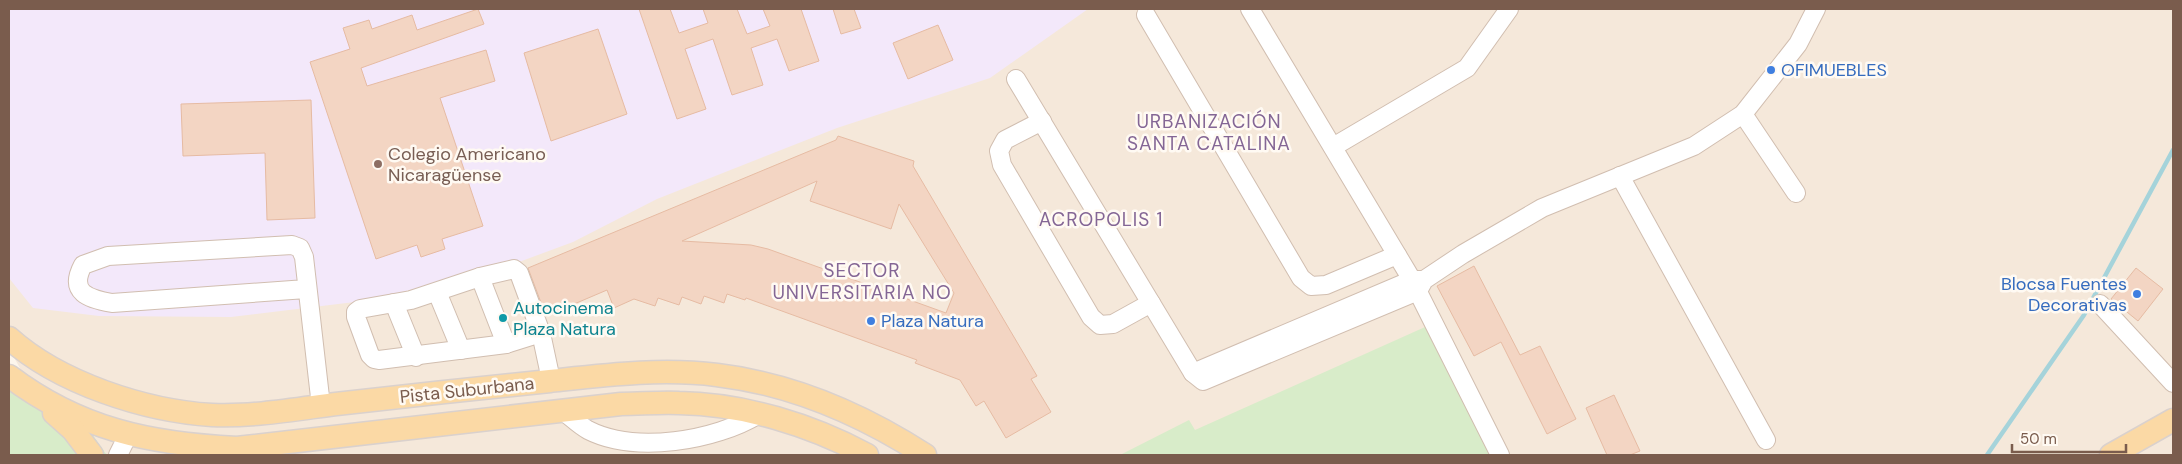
<svg xmlns="http://www.w3.org/2000/svg" width="2182" height="464" font-family="'DM Sans',sans-serif">
<rect width="100%" height="100%" fill="#fdf6ec"/>
<polygon fill="#f5e8da" points="9,9 2173,9 2173,455 107,455 83,421 35,396 9,348"/>
<polygon fill="#f3e8fa" points="9,9 1088,9 990,78 837,128 657,199 573,242 519,262 371,300 231,317 99,316 33,308 9,278"/>
<g fill="#d8ecc9">
<polygon points="1434,323 1500,455 1120,455 1189,420 1195,430"/>
<polygon points="9,376 83,421 107,455 9,455"/>
</g>
<g fill="none" stroke-linecap="round" stroke-linejoin="round">
<polyline stroke="#a5d3da" stroke-width="4.5" points="1987,455 2084,315 2173,150"/>
</g>
<g fill="#f3d5c3" stroke="#e6bba3" fill-rule="evenodd">
<polygon points="478,9 484,24 361,68 367,86 486,50 495,81 440,98 483,226 442,239 445,249 421,257 417,245 376,259 310,62 350,49 343,28 369,20 372,29 412,15 417,30"/>
<polygon points="639,9 670,9 679,33 708,23 703,9 737,9 747,34 770,26 763,9 801,9 819,61 789,71 777,39 751,48 763,85 732,95 713,39 685,49 706,109 677,119"/>
<polygon points="833,9 854,9 861,28 841,34"/>
<polygon points="938,25 953,60 908,79 893,43"/>
<polygon points="598,29 627,114 551,141 524,53"/>
<polygon points="311,100 315,218 267,220 265,153 183,156 181,104"/>
<path d="M838,136L914,161L913,166L1037,376L1031,379L1051,412L1006,438L984,401L976,406L960,380L915,363L917,360L746,298L745,300L727,294L724,303L704,296L701,304L682,297L679,305L658,298L655,306L634,299L614,308L607,290L546,316L528,268L836,140ZM817,181L810,201L891,229L899,204L954,293L946,313L768,249L751,245L682,241Z"/>
<polygon points="1474,266 1520,355 1540,346 1576,419 1547,434 1501,342 1474,356 1437,286"/>
<polygon points="2136,268 2163,289 2138,321 2111,299"/>
<polygon points="1614,395 1640,451 1630,455 1607,455 1586,408"/>
</g>
<g fill="none" stroke-linecap="round" stroke-linejoin="round">
<g stroke="#d1beb0" stroke-width="20">
<g id="minor">
<polyline points="1250,9 1412,280 1500,455"/>
<polyline points="1146,15 1301,278 1311,286 1326,285 1397,255"/>
<polyline points="1016,79 1193,373 1203,381 1418,291 1424,280 1463,254 1542,208 1694,146 1743,114 1798,44 1816,9"/>
<polyline points="1743,114 1796,193"/>
<polyline points="1042,121 1005,140 999,151 1002,165 1091,317 1100,325 1113,324 1151,303"/>
<polyline points="1333,147 1467,68 1509,9"/>
<polyline points="1620,176 1766,440"/>
<polyline points="480,277 506,344"/>
<path d="M306,289L112,303C89,299 68,293 83,265L108,256L292,245L300,248L304,257L321,406"/>
<polyline points="437,292 461,350"/>
<polyline points="394,303 416,357"/>
<polyline points="2100,304 2173,383"/>
<polyline points="541,333 506,344 379,360 374,359 370,355 356,317 356,312 360,309 411,300 480,277 514,269 519,273 541,333 551,380"/>
<polyline points="1193,373 1412,280 1423,280"/>
<path d="M563,411C571,417 579,425 588,430C635,454 715,441 759,414"/>
<polyline points="118,455 129,433"/>
</g>
</g>
<g stroke="#dad1cd" stroke-width="25">
<g id="major">
<path d="M9,338C59,383 145,411 212,415C251,417 297,409 336,404C407,396 479,388 550,381C606,375 661,368 717,375C792,384 863,415 925,455"/>
<path d="M9,376C79,429 150,444 237,448L621,404C641,404 660,402 679,403C744,404 811,425 867,455"/>
<polyline points="54,413 73,430 92,455"/>
<polyline points="2111,455 2173,420"/>
</g>
</g>
<use href="#minor" stroke="#fff" stroke-width="18"/>
<use href="#major" stroke="#fbd9a5" stroke-width="22"/>
</g>
<g fill="#3f7fe0" stroke="#fffaf3" stroke-width="2">
<circle cx="1771" cy="70" r="5"/>
<circle cx="2137" cy="294" r="5"/>
<circle cx="871" cy="321" r="5"/>
</g>
<circle fill="#8d6e63" stroke="#fffaf3" stroke-width="2" cx="378" cy="164" r="5"/>
<circle fill="#0f9aa8" stroke="#fffaf3" stroke-width="2" cx="503" cy="318" r="5"/>
<g text-anchor="middle" dominant-baseline="central" stroke-width="5" stroke-linejoin="round" paint-order="stroke">
<g font-size="18" fill="#366cbe" stroke="#fffaf3" text-anchor="start">
<text x="1781" y="70">OFIMUEBLES</text>
<text x="2127" y="284" text-anchor="end">Blocsa Fuentes<tspan x="2127" dy="21">Decorativas</tspan></text>
<text x="881" y="321">Plaza Natura</text>
</g>
<g font-size="18" fill="#785e54" stroke="#fffaf3" text-anchor="start">
<text x="388" y="154">Colegio Americano<tspan x="388" dy="21">Nicaragüense</tspan></text>
</g>
<g font-size="18" fill="#0d838f" stroke="#fffaf3" text-anchor="start">
<text x="513" y="308">Autocinema<tspan x="513" dy="21">Plaza Natura</tspan></text>
</g>
<g font-size="18" fill="#7a5c4d" stroke="#fffaf3">
<text transform="translate(467 390) rotate(-6)">Pista Suburbana</text>
</g>
<g font-size="19" letter-spacing="1" fill="#846695" stroke="#fffaf3">
<text x="1209" y="121">URBANIZACIÓN<tspan x="1209" dy="22">SANTA CATALINA</tspan></text>
<text x="1101" y="219">ACROPOLIS 1</text>
<text x="862" y="270">SECTOR<tspan x="862" dy="22">UNIVERSITARIA NO</tspan></text>
</g>
</g>
<rect width="2182" height="464" fill="none" stroke="#7a5c4d" stroke-width="20"/>
<path d="M2012 444v8h114v-8" fill="none" stroke="#7a5c4d" stroke-width="2.5"/>
<text x="2020" y="444" font-size="15" fill="#7a5c4d" stroke="#fffaf3" stroke-width="4" paint-order="stroke">50 m</text>
</svg>
